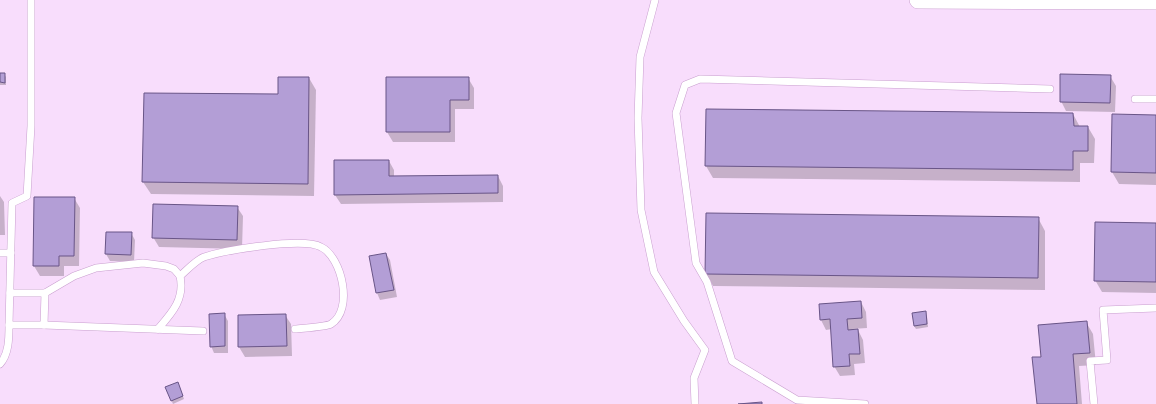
<svg xmlns="http://www.w3.org/2000/svg" width="1156" height="404" font-family="Lato,sans-serif">
<rect width="100%" height="100%" fill="#f8ddfc"/>
<g fill="#0003">
<polygon points="0,74 4,74 6,77 6,85 0,85"/>
<polygon points="1110,76 1116,86 1115,112 1066,111 1061,101"/>
<polygon points="309,78 316,90 314,196 151,194 143,182 279,95"/>
<polygon points="387,78 468,78 474,88 474,109 455,109 455,142 393,142 387,132"/>
<polygon points="707,110 1073,114 1080,127 1088,127 1095,139 1094,163 1080,163 1080,182 713,178 706,166"/>
<polygon points="1156,116 1156,185 1119,184 1112,172"/>
<polygon points="389,161 394,170 394,177 498,176 503,186 503,202 341,204 335,195"/>
<polygon points="0,196 4,202 5,235 0,235"/>
<polygon points="74,198 80,208 79,266 64,266 64,276 40,276 34,266"/>
<polygon points="237,207 243,216 242,249 159,247 153,237"/>
<polygon points="1038,218 1045,231 1045,290 713,286 706,273"/>
<polygon points="1156,224 1156,293 1102,292 1095,280"/>
<polygon points="107,233 131,233 135,240 134,262 110,261 106,254"/>
<polygon points="386,254 390,260 397,297 380,300 377,293 370,257"/>
<polygon points="861,302 866,312 867,328 852,329 852,331 858,330 863,340 865,363 854,364 855,375 840,376 834,366 832,329 826,330 821,320"/>
<polygon points="925,313 927,316 928,327 916,329 914,326"/>
<polygon points="224,314 228,321 228,353 214,353 211,346"/>
<polygon points="285,315 291,324 292,356 245,357 239,347 239,316"/>
<polygon points="1086,322 1093,334 1096,365 1079,366 1082,404 1038,404 1042,358"/>
<polygon points="179,386 184,399 173,404 166,387"/>
</g>
<g fill="#b39ed6" stroke="#695587">
<polygon points="0,73 5,73 5,83 0,82"/>
<polygon points="1060,74 1111,75 1110,103 1060,102"/>
<polygon points="278,77 309,77 308,184 142,182 144,93 278,94"/>
<polygon points="386,77 469,77 469,100 450,100 450,132 386,132"/>
<polygon points="706,109 1073,113 1074,126 1088,126 1088,151 1073,151 1073,170 705,166"/>
<polygon points="1112,114 1156,115 1156,173 1111,172"/>
<polygon points="334,160 389,160 389,176 498,175 498,193 334,195"/>
<polygon points="34,197 75,197 74,256 59,256 59,266 33,266"/>
<polygon points="153,204 238,206 237,240 152,238"/>
<polygon points="706,213 1039,217 1038,278 705,274"/>
<polygon points="1095,222 1156,223 1156,282 1094,281"/>
<polygon points="106,232 132,232 131,255 105,254"/>
<polygon points="386,253 394,290 376,293 369,256"/>
<polygon points="861,301 862,318 847,319 848,330 858,329 860,354 849,354 850,366 833,367 830,319 820,320 819,304"/>
<polygon points="926,311 927,324 914,326 912,313"/>
<polygon points="225,313 225,346 210,347 209,314"/>
<polygon points="286,314 287,346 238,347 238,315"/>
<polygon points="1087,321 1090,353 1073,354 1077,404 1037,404 1032,357 1041,357 1038,325"/>
<polygon points="178,382 183,396 171,401 165,387"/>
<polygon points="762,402 762,404 738,404"/>
</g>
<g fill="none" stroke-linecap="round" stroke-linejoin="round">
<g stroke="#c99fcf" stroke-width="8">
<g id="service">
<polyline points="31,0 31,126 27,196 12,203 9,325 44,325 203,331"/>
<polyline points="655,0 640,57 638,118 641,210 654,272 684,321 705,350 694,378 695,404"/>
<polyline points="1135,99 1156,99"/>
<polyline points="0,253 11,253"/>
<polyline points="10,293 45,293"/>
<polyline points="44,325 45,293 74,276 96,268 143,263 166,266 174,269 180,276"/>
<path d="M158,329C172,313 185,299 180,276C187,270 196,260 204,257C226,250 303,237 321,247C342,257 354,310 331,324C326,327 303,328 295,329"/>
<path d="M0,364C9,354 9,338 9,325"/>
<polyline points="865,404 797,400 732,361 707,282 696,263 676,113 685,85 700,79 1050,89"/>
<polyline points="1094,404 1090,361 1107,360 1103,310 1156,308"/>
</g>
</g>
<g stroke="#c99fcf" stroke-width="18">
<polyline id="tertiary" points="918,0 1156,1"/>
</g>
<use href="#service" stroke="#fff" stroke-width="7"/>
<use href="#tertiary" stroke="#fff" stroke-width="17"/>
</g>
</svg>
